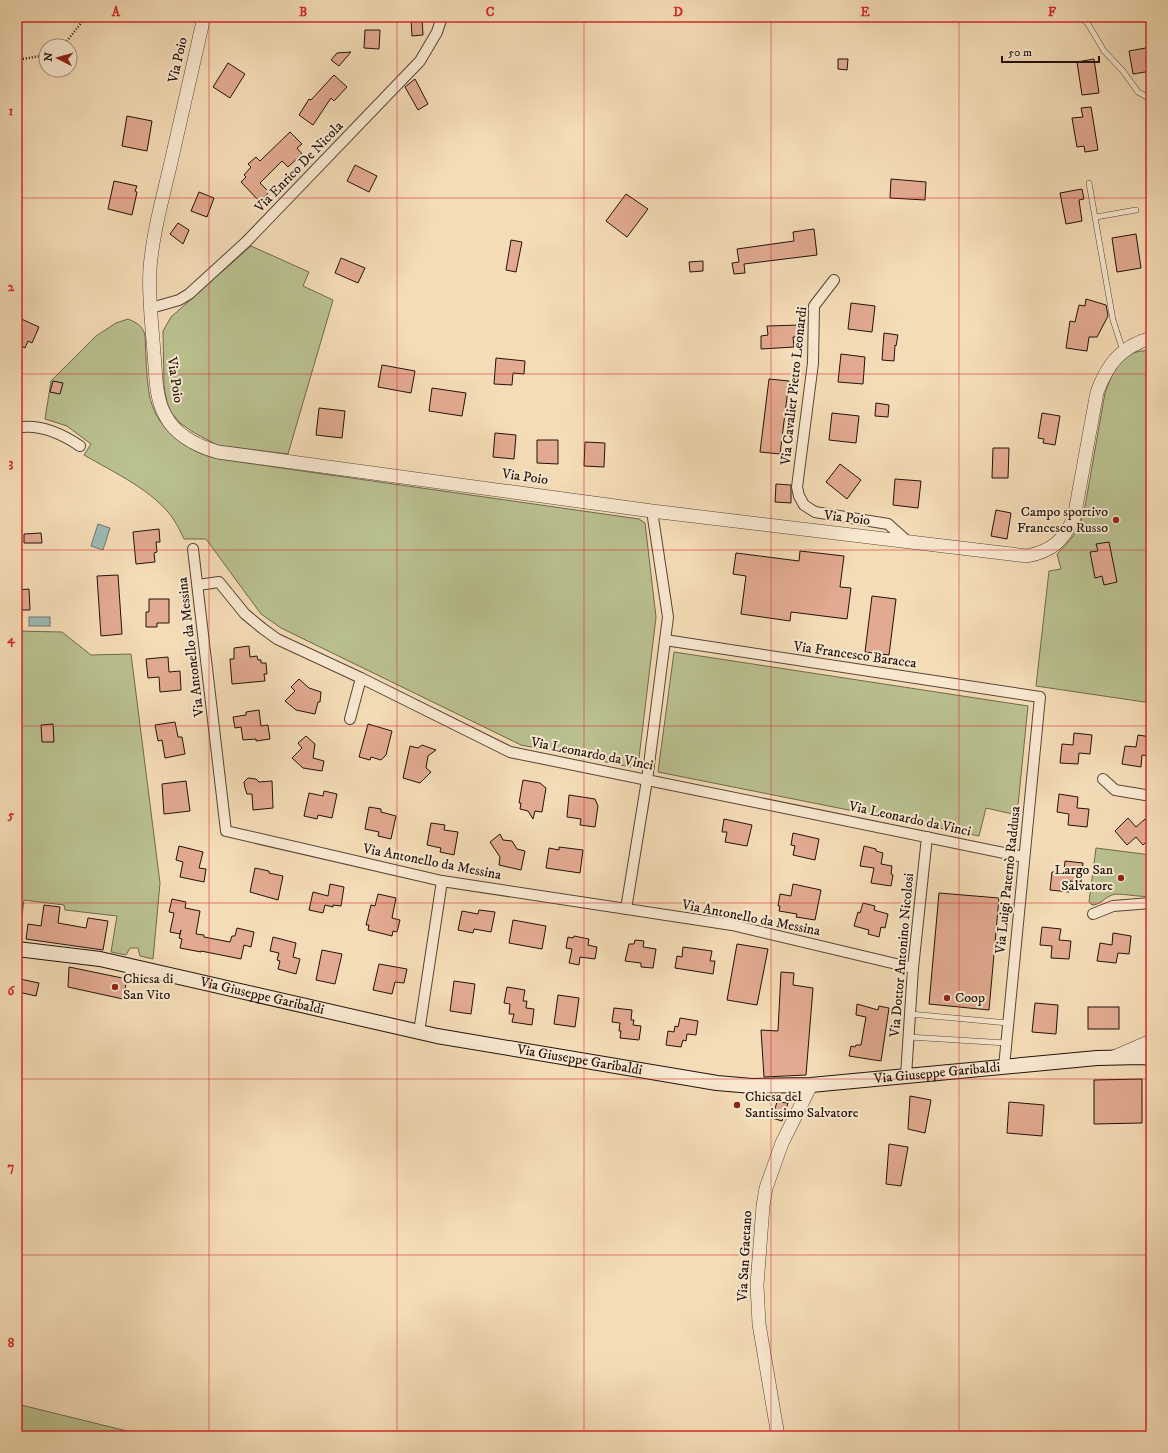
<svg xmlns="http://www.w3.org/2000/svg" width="1168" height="1453" font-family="'IM FELL DW Pica',serif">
<rect width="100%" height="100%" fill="#f4dcb6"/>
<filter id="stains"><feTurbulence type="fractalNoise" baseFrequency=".005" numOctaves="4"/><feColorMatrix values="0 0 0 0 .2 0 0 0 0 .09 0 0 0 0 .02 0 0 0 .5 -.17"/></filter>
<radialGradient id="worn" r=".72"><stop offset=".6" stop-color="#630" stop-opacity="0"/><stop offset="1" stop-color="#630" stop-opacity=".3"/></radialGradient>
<g fill="#bac08f" stroke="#6e694d">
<polygon points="251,246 309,272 303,286 333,300 288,454 217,445 193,432 180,423 171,412 167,402 164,386 163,331 171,317"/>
<path d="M128,319C137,323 142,325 145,335C146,354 146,374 149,393C155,428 184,451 218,459L639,519L645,523L656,617L639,758L633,757L631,767L521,745L281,628L261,614L206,539H184C181,533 178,526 174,520C155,491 113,472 84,455L91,444L67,426L45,419L51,381L96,336L116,323Z"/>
<path d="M1151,350V703L1036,686L1049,571L1061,569L1057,554C1072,539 1077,533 1084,512L1105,393C1110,379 1116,364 1129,355C1135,351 1144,351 1151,350Z"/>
<polygon points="17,631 62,632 91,655 131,654 160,883 153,959 140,956 138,948 130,948 126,955 111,952 117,916 65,910 64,905 24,900 19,939 17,938"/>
<polygon points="674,652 1028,706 1017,815 986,808 979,836 658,772"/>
<path d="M1096,848L1151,855V896C1140,898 1119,892 1112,895C1104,898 1100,905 1092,905L1089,902Z"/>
<polygon points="17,1404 135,1433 137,1436 17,1436"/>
</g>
<g fill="#9ebab5" stroke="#6d7771">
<polygon points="98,524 110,528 103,550 91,546"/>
<rect x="29" y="617" width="21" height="9"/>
</g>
<g fill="#e2aa90" stroke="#23120b">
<polygon points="422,18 423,35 412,36 411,19"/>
<polygon points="365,30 380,30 379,49 364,48"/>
<polygon points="1151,47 1151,71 1133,74 1129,51"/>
<polygon points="351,52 339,66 331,60 337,53"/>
<polygon points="838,59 848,59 847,70 838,69"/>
<polygon points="1094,59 1099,93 1082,95 1077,62"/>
<polygon points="228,63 245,74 230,98 213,87"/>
<polygon points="334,75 347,87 334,101 331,98 313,125 299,115 309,99 311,100"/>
<polygon points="415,79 428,104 418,110 405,87"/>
<polygon points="1091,107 1098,150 1085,152 1084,146 1077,147 1072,118 1083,117 1081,108"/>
<polygon points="127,116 152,121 147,151 122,146"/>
<polygon points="290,132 302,144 297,148 302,154 288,167 282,161 260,183 269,192 260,202 241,182 246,177 244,175 251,167 248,164 256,157 260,161"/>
<polygon points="355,165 377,176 369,192 347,181"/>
<polygon points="891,179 926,182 925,200 890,198"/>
<polygon points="114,181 137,186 135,191 137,192 132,215 108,209"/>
<polygon points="1082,189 1084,199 1079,200 1082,221 1066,224 1060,193"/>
<polygon points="199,192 214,198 207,217 191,211"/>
<polygon points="626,194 648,209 627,237 606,221"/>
<polygon points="178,223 189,230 183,244 170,234"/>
<polygon points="814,229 817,255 744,264 745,273 734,274 732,263 739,262 737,249 794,241 793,232"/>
<polygon points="1136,234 1141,268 1117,272 1112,238"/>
<polygon points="511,240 522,242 516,272 506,270"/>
<polygon points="341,258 365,268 358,283 335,273"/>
<polygon points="703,261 703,271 690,272 689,262"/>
<polygon points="1086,299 1106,305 1108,316 1097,337 1089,337 1087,351 1066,348 1070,321 1075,322 1079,305 1085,306"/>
<polygon points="851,303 875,306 872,332 848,329"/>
<polygon points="17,317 39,327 32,343 28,341 25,348 17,344"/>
<polygon points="799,325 799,337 793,337 794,347 761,349 761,336 768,335 767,326"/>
<polygon points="884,333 898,335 896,346 895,345 894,361 882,360"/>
<polygon points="841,354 865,357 863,384 838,382"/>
<polygon points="496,358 525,361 524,374 513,373 512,385 494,384"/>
<polygon points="382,365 415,371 411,393 378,387"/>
<polygon points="769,379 789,381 780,454 760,452"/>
<polygon points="53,381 63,383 60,394 50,392"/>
<polygon points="432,388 466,393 462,416 429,411"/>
<polygon points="876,403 889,405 888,417 875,416"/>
<polygon points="319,408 345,411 342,438 316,435"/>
<polygon points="832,413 859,416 856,443 829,440"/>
<polygon points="1042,413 1060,416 1055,445 1043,443 1044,439 1038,438"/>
<polygon points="495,433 516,435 514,459 493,457"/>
<polygon points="537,440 558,440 558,464 537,463"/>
<polygon points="585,442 605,443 604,467 584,466"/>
<polygon points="993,448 1009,448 1008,478 992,478"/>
<polygon points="840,464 861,480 847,499 826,482"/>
<polygon points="895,479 921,481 918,508 893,505"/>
<polygon points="776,484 791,485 791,503 775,502"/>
<polygon points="996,510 1011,513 1007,539 991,536"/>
<polygon points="159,529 160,542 156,542 157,552 154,553 155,562 136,564 133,532"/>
<polygon points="41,533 42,543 24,543 24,534"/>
<polygon points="1109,542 1117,582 1104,585 1102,576 1095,578 1090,552 1098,551 1096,544"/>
<polygon points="800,551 844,556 840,587 851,588 847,619 791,612 790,621 741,614 746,576 733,574 736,553 799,561"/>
<polygon points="118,575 122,634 101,636 97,576"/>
<polygon points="29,589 30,610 17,610 17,590"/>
<polygon points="872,596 896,599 889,655 865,652"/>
<polygon points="149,599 169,599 169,623 157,623 157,627 146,627 146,612 149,612"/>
<polygon points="249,646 250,657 257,656 258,660 261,660 261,663 266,663 267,674 264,674 265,681 232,684 230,659 234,659 234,648"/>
<polygon points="168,657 169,672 180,671 181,690 160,692 159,677 148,678 146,659"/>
<polygon points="299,679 309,688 321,692 320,702 318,702 315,714 296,710 285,701 295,691 291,687"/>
<polygon points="259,710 261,726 268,725 270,739 256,741 256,739 243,740 241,727 235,728 233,717 246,715 246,712"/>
<polygon points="175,722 178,737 182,737 185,754 165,758 162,740 158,741 155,725"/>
<polygon points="53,724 54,742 42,742 41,725"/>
<polygon points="368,724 392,731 386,755 381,760 371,757 370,760 359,757"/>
<polygon points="1074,733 1092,735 1090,754 1079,753 1078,764 1060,763 1062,744 1073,745"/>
<polygon points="1138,735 1151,737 1151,756 1142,755 1141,767 1122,764 1125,746 1136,747"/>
<polygon points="306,736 315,744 313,758 324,761 322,771 303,768 292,758 302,748 298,743"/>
<polygon points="422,745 436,750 428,756 426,768 431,772 420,783 403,778 410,746 418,748"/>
<polygon points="248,778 256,779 259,782 272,781 273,808 253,810 252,794 247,794 245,788 244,782"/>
<polygon points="523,780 540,783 546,788 542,812 535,811 533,819 528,811 520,809 521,803 519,803"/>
<polygon points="186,781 190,811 164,814 162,784"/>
<polygon points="324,791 337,794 332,818 318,815 317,819 304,816 309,793 323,796"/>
<polygon points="1059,794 1078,797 1077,808 1089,809 1087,827 1068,825 1069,814 1057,812"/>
<polygon points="569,795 595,799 598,806 595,827 580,825 581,819 567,817"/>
<polygon points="369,807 381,809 381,812 396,816 391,839 378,836 379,832 365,829"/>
<polygon points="1128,818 1136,827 1145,819 1151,826 1151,838 1143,845 1136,837 1127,845 1115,831"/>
<polygon points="724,819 752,825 747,846 725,842 727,832 722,832"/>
<polygon points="431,823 445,825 444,830 458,832 454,855 440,852 441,848 427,845"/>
<polygon points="793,833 819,839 815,860 793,855 795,846 791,845"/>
<polygon points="500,834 503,840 512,841 517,849 525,851 521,870 499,865 500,857 490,842"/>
<polygon points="179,846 203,852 199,868 206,869 204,882 180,877 183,862 176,860"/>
<polygon points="864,846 876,849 876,851 883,853 881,864 892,866 891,874 893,875 891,886 871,883 874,868 860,866"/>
<polygon points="559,847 583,850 580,873 546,868 549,848 559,850"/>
<polygon points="1065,861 1083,863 1081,882 1070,881 1069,892 1050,890 1052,872 1064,873"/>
<polygon points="255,868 269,871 269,873 283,876 278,900 250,892"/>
<polygon points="330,884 344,887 341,906 333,905 333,907 325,905 323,913 309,910 313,892 328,896"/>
<polygon points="793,884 821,890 815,920 796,917 797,914 779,911 780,906 778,906 780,894 791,896"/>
<polygon points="939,893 999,898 989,1010 929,1004"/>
<polygon points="378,894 396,898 392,918 400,920 397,932 393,931 392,936 368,930 369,925 366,925 371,905 375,906"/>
<polygon points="172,899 186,902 185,908 200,911 196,934 204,935 204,937 230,942 232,936 235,936 237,928 254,932 251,947 244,945 241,959 201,951 201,952 180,948 182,939 179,938 181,930 180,934 170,932 174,913 169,912"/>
<polygon points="863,903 875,906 874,910 888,914 885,928 881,927 879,937 868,934 869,930 854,926 858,912 860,913"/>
<polygon points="44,905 60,907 58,923 86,928 88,918 108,921 103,950 26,939 28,924 41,926"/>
<polygon points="479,910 495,912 491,932 474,929 473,933 458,930 462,911 478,914"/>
<polygon points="513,920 546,926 542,949 509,943"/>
<polygon points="1042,927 1061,929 1059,940 1071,941 1069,959 1051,958 1052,946 1040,945"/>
<polygon points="1113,933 1131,936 1129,954 1118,953 1116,963 1097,961 1100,943 1112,945"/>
<polygon points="574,936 589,939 588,945 597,947 595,959 580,957 579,965 569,963 572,949 566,948 568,937 573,938"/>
<polygon points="273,937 296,943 293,957 300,959 296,974 278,969 280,961 277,960 279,953 270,951"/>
<polygon points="635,940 644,941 643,947 656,949 653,968 641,967 641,963 625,961 629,944 634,944"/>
<polygon points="737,944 768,949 757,1005 727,1000"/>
<polygon points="683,947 712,951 710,961 715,961 713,974 675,968 677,956 682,957"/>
<polygon points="322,950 342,954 335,984 316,980"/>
<polygon points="379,964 407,969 404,983 395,982 392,994 373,990"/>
<polygon points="69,967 127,979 123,999 68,987"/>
<polygon points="781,972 794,973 793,985 813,988 806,1075 764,1077 761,1030 778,1031"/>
<polygon points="20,979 39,983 36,996 18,992"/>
<polygon points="454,981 475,984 471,1014 450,1011"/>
<polygon points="507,987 525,990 523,1001 527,1001 526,1008 534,1009 532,1025 512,1022 514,1014 509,1014 510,1004 504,1003"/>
<polygon points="558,995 579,998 575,1027 554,1024"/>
<polygon points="1035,1003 1058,1005 1056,1034 1032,1032"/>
<polygon points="857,1004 878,1010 879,1006 889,1008 881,1061 849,1056 851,1046 855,1047 856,1045 861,1045 866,1017 856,1015"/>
<rect x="1088" y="1007" width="31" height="22"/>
<polygon points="614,1008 632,1010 631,1020 634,1020 633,1025 641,1026 639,1040 620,1038 621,1031 619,1031 620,1023 612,1022"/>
<polygon points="680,1018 698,1021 696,1035 687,1034 686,1041 683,1040 681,1047 666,1045 668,1031 674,1032 675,1026 678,1027"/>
<polygon points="1142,1079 1142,1123 1094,1124 1094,1080"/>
<polygon points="910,1096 931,1100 925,1133 908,1129"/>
<polygon points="777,1102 788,1103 782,1121 772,1118"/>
<polygon points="1009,1102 1044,1105 1042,1136 1007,1133"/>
<polygon points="889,1144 908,1147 901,1186 886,1184"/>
</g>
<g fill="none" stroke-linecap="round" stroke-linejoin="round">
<g stroke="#574436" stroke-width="6">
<g id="service">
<polyline points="1081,17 1088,24 1104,51 1123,71 1138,92 1151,99"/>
<polyline points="1089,183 1113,320 1123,351"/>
<polyline points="1096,217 1136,210"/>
<polyline points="910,1014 1008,1023"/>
<polyline points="909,1037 1006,1043"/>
</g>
</g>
<g stroke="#574436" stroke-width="12">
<g id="minor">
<polyline points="834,280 814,306 813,363 797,487 799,496 804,505 815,512 888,524 908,542"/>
<polyline points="151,308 179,300 189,294 246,242 420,61 437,32 442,17"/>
<path d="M17,428C40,423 62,434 80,446"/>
<polyline points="193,549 226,831 442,881 732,925 913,968"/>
<polyline points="198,585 219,582 245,614 262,628 277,639 361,678 510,752 1024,857"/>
<polyline points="665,640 1040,697 1004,1067"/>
<polyline points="350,719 361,678"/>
<polyline points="1103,779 1115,790 1151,796"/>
<polyline points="626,909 647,780 668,617 652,511"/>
<polyline points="1093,914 1113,906 1151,903"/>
<polyline points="419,1032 442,881"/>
<polyline points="906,1076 913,968 927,837"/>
</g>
</g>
<g stroke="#574436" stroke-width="14">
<g id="tertiary">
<path d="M204,17C193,65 182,113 171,162C163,197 153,232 150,268C148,296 152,325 154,353C156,374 155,397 165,415C175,435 197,446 218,452L652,511L1027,556C1052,551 1063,541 1074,518L1097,392C1108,363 1121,347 1151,338"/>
<polyline points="1114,1057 1151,1041"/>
<polyline points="778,1436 759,1324 757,1285 763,1206 766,1188 782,1143 811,1085"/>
</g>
</g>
<g stroke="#23120b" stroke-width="16">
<g id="secondary">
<path id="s1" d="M17,949L100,959L437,1036L717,1083L752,1086L811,1085L1097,1058L1141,1057L1151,1058"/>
</g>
</g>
<g stroke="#23120b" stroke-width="2.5" stroke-dasharray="1 2" stroke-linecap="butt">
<polyline points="63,46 86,17"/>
<polyline points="17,60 46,55"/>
</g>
<use href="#service" stroke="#f8e8d0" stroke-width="5"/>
<use href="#minor" stroke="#f8e8d0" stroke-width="10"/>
<use href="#tertiary" stroke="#f8e8d0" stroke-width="13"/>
<use href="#secondary" stroke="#f8e8d0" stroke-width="14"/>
</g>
<path fill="none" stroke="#d62828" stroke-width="1" stroke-opacity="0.55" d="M209,17V1436M397,17V1436M584,17V1436M771,17V1436M959,17V1436M17,198H1151M17,374H1151M17,550H1151M17,726H1151M17,903H1151M17,1079H1151M17,1255H1151"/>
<g fill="#8f2418" stroke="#f8e8d0" stroke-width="1.5">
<circle cx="1116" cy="520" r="4"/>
<circle cx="1121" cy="878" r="4"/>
<circle cx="115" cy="987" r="4"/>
<circle cx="947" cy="998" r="4"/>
<circle cx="737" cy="1105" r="4"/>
</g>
<g text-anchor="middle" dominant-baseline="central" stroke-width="4" stroke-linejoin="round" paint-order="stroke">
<g font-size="14" fill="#23120b" stroke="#f8e8d0">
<text transform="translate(178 60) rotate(-77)">Via Poio</text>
<text transform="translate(299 167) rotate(-46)">Via Enrico De Nicola</text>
<text transform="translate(175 380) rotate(81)">Via Poio</text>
<text transform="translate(794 386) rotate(-84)">Via Cavalier Pietro Leonardi</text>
<text transform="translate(525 477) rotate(8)">Via Poio</text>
<text transform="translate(847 518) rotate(7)">Via Poio</text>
<text transform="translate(191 647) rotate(-97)">Via Antonello da Messina</text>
<text transform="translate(855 655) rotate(8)">Via Francesco Baracca</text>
<text transform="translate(592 754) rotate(11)">Via Leonardo da Vinci</text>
<text transform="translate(910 819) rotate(12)">Via Leonardo da Vinci</text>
<text transform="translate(432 862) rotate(11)">Via Antonello da Messina</text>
<text transform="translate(1008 880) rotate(-84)">Via Luigi Paternò Raddusa</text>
<text transform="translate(751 918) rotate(11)">Via Antonello da Messina</text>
<text transform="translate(902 955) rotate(-85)">Via Dottor Antonino Nicolosi</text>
<text stroke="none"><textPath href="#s1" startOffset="250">Via Giuseppe Garibaldi</textPath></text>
<text stroke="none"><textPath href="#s1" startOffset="574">Via Giuseppe Garibaldi</textPath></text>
<text stroke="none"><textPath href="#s1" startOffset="934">Via Giuseppe Garibaldi</textPath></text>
<text transform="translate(745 1256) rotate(-87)">Via San Gaetano</text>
</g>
<g font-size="14" fill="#23120b" stroke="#f8e8d0" text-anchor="start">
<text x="1108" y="512" text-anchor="end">Campo sportivo<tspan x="1108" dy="16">Francesco Russo</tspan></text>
<text x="1113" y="870" text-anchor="end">Largo San<tspan x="1113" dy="16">Salvatore</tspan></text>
<text x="123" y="979">Chiesa di<tspan x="123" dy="16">San Vito</tspan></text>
<text x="955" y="998">Coop</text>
<text x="745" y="1097">Chiesa del<tspan x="745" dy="16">Santissimo Salvatore</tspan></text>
</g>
</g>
<rect width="1168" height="1453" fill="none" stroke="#f4dcb6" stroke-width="44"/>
<g transform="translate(58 58) rotate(276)"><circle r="19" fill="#f8e8d0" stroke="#a39281"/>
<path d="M0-3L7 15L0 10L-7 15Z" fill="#8f2418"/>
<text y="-6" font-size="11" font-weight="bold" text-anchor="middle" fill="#23120b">N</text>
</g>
<path d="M1002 56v6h97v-6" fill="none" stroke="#23120b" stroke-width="2"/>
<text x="1008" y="56" font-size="12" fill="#23120b" stroke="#f8e8d0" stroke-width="3" paint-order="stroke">50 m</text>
<rect x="22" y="22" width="1124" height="1409" fill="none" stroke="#d62828" stroke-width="1.5"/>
<g font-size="13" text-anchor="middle" font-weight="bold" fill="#d62828">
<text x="116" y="16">A</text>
<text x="303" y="16">B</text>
<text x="490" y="16">C</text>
<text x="678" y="16">D</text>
<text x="865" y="16">E</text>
<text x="1052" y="16">F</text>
<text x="11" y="115">1</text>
<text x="11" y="291">2</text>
<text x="11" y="467">3</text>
<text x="11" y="643">4</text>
<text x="11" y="819">5</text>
<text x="11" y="995">6</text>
<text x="11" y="1171">7</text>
<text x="11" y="1347">8</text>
</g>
<rect width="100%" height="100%" filter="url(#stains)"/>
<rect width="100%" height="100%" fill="url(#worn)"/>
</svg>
